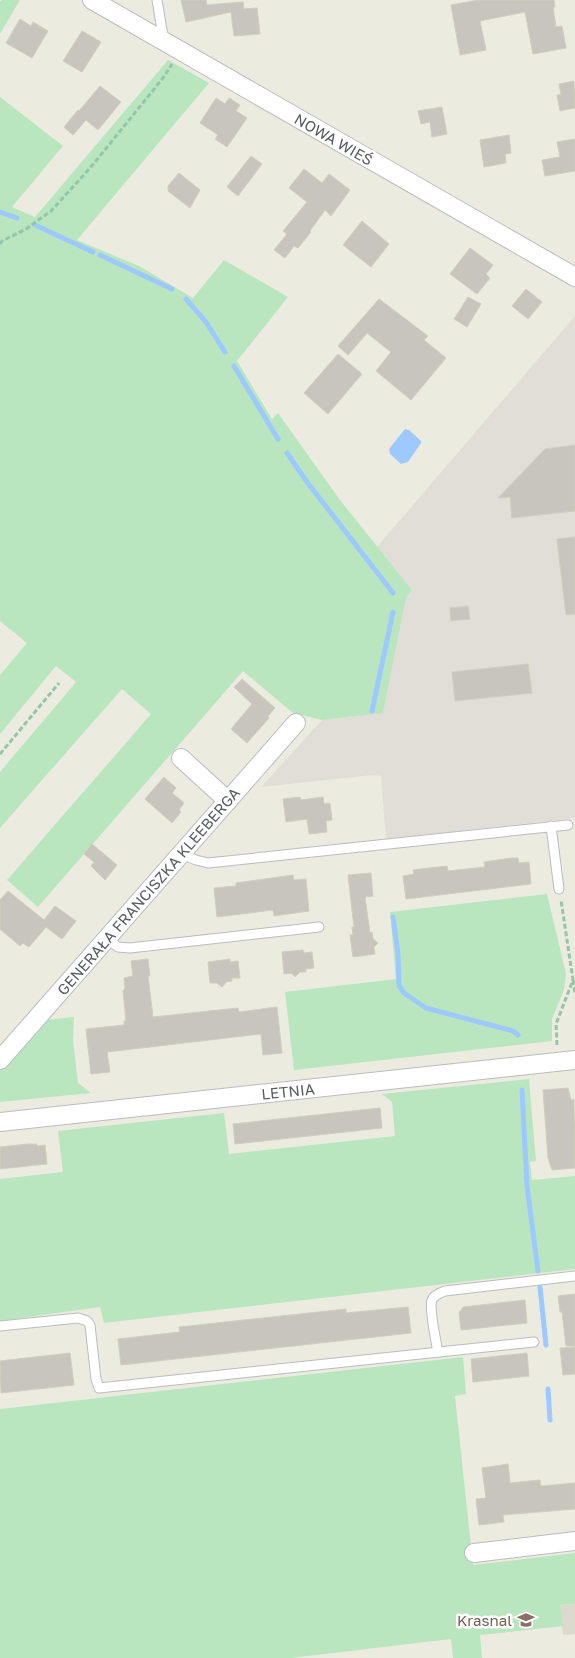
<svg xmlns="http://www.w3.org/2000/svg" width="575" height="1658" font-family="'Golos Text',sans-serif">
<rect width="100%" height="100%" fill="#ecebdf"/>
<polygon fill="#e0ded7" points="575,316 575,818 386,839 381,776 373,775 261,787 322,720 383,712 406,598 412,590 377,547"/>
<polygon fill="#dcdace" points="575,1604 575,1634 563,1635 562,1626 479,1635 477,1614"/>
<g fill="#bae6bf">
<polygon points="2,0 20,0 0,34 0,2"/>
<polygon points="168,60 209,83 77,240 139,266 193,298 224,260 288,297 237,361 272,419 278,413 340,500 412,590 406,598 383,713 322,720 293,713 243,671 38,907 7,880 151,714 122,689 0,828 0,772 76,682 56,666 0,734 0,675 27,643 0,621 0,97 63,146 12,207 35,217"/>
<polygon points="547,894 566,974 564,990 552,1019 552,1041 294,1070 285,992 396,979 390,912"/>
<polygon points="74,1017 73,1041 78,1083 91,1093 0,1102 0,1069 44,1020"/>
<polygon points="529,1079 536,1161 530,1162 532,1180 575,1176 575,1269 104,1323 100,1307 0,1321 0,1179 63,1172 58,1131 224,1113 229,1154 395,1136 392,1102 382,1094"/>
<polygon points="463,1357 466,1394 455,1396 473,1565 575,1553 575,1604 560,1605 563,1626 480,1635 482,1658 453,1658 451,1639 291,1658 0,1658 0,1409"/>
</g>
<polygon fill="#9dc9ff" points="405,429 409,430 421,441 421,443 408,462 401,464 390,454 389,449"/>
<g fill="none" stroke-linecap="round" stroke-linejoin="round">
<g stroke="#9dc9ff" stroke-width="5">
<polyline points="0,212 17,218"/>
<polyline points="35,225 93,252"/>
<polyline points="100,255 172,289"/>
<polyline points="186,299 206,322 225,352"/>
<polyline points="234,366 278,439"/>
<polyline points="287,453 307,482 393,593"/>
<polyline points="372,711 393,612"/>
<polyline points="393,917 398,954 399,986 404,993 426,1008 513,1031 518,1035"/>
<polyline points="522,1090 527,1186 538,1271"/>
<polyline points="540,1287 546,1345"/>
<polyline points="548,1389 550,1420"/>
</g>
</g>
<g fill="#c7c5bd" stroke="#d1cdbe">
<polygon points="181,0 206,0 207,5 243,2 244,9 257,8 260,34 234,36 231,12 186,22"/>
<polygon points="478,0 554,0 555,7 553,7 556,27 562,26 566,48 533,54 525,12 480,21 486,50 460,55 451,5"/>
<polygon points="20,19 31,26 33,22 48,31 32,58 6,43"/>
<polygon points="82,31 101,42 82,72 63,61"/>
<polygon points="574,81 575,108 560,111 557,95 561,95 559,84"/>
<polygon points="100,86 121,102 98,130 86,120 73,135 64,127 78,110 79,111"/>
<polygon points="216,98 225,104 229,98 240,105 236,111 247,118 227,147 215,139 218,135 200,123"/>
<polygon points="442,107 447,134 432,137 430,122 421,124 418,111"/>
<polygon points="509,135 511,153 505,154 506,163 484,167 480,140"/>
<polygon points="575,139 575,171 545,176 542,160 560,157 557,142"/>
<polygon points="251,156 262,164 238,196 227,187"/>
<polygon points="304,169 322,183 329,174 350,190 331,216 325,210 310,231 311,232 298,248 294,246 285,258 274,250 287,234 283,231 307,202 289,188"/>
<polygon points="179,173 200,190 190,208 168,191 168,186"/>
<polygon points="362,221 389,244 371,267 343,245"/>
<polygon points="470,248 493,265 486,274 490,278 477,294 450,274"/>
<polygon points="526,289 542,302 528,319 512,306"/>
<polygon points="468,297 481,304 467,327 454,319"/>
<polygon points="379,299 428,336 424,340 446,358 411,400 376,371 391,352 367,333 348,355 338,346"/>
<polygon points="338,354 362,374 328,414 304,393"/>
<polygon points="575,445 575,511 512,518 510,497 498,498 545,449"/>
<polygon points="575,537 575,614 566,615 557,539"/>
<polygon points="468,606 470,619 451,621 450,608"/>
<polygon points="528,664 532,693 455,701 452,672"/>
<polygon points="242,679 275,708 268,716 269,718 247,743 231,729 252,704 234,687"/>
<polygon points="164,777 176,788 172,793 184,803 179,810 181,812 172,823 145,799"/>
<polygon points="300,797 301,800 323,797 324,804 330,803 332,820 326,821 327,832 309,834 307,819 286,822 283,799"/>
<polygon points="92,844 117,865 105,880 91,866 94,862 84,854"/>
<polygon points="511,858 518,858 519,863 529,862 531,884 406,899 403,876 414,874 413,870 447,866 448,871 485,867 484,862"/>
<polygon points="371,873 373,896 365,897 370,933 372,932 373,939 378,943 374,947 375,954 353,957 350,935 353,935 352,927 354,927 348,875"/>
<polygon points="293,875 294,880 306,879 309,911 274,916 273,910 217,917 214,888 236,886 236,883"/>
<polygon points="8,891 44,920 55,906 76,921 62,939 46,927 29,947 23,943 20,946 0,929 0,900"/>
<polygon points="303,950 304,953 312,952 314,968 306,969 306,972 300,972 295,977 291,973 284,974 282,952"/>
<polygon points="148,959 150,976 148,976 153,1017 238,1008 239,1012 277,1007 282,1053 263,1055 261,1034 201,1041 107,1052 110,1072 91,1074 86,1029 124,1025 124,1021 126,1021 123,991 125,988 124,978 133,976 131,961"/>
<polygon points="230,959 230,962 238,961 240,978 232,978 232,981 226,982 222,987 217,983 210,983 208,962"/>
<polygon points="568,1088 571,1100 574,1099 575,1168 552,1170 548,1158 543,1090"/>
<polygon points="380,1108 382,1128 235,1144 233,1124"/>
<polygon points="28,1144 37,1144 37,1146 45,1145 47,1164 0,1169 0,1147"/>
<polygon points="575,1294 575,1346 566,1346 562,1312 560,1312 558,1296"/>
<polygon points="525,1300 527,1323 461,1330 459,1313 463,1307"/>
<polygon points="408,1307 411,1333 121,1365 118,1339 180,1332 179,1327 346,1309 346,1313"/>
<polygon points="575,1347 575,1374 563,1375 560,1348"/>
<polygon points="70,1353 74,1385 1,1393 0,1361"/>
<polygon points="527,1353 529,1376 473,1382 471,1359"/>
<polygon points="508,1464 510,1483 540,1480 541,1486 575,1483 575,1509 503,1515 504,1522 479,1525 476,1499 486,1498 482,1468"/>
</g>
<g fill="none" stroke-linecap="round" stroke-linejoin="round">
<g stroke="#babcc2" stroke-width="11">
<g id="lane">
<polyline points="157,0 164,42"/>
<polyline points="551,826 559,889"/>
<polyline points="181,854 196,860 208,863 568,825"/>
<polyline points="105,938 118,947 130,948 319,927"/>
<polyline points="0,1326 78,1318 87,1321 90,1325 96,1379 99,1388 534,1342"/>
<path d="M438,1352C436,1342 429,1307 432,1300C434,1295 440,1293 445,1291L575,1276"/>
</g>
</g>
<g stroke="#babcc2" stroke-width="20">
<g id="street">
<polyline points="92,0 575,277"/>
<polyline points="181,758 228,801"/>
<polyline points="0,1060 296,723"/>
<polyline points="0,1122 575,1060"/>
<polyline points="474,1553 575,1541"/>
</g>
</g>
<g stroke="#93c6a8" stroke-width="3" stroke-dasharray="5 2.5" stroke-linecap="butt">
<polyline points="0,244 2,241 26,229 51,211 91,167 163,78 172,64"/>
<polyline points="0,754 59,683"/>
<polyline points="573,980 575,994"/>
<polyline points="557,1045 556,1024 573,980 561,900"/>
</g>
<use href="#lane" stroke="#fff" stroke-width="9"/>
<use href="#street" stroke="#fff" stroke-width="18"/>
</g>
<defs>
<g id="school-bare" transform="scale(1.35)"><path d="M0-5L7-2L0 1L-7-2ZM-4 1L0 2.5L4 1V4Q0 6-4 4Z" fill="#8d6e63" stroke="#fff" stroke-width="2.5" paint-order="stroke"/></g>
</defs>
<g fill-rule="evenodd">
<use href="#school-bare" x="526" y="1620"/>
</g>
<g text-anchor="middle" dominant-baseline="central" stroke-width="5" stroke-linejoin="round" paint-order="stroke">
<g font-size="15" fill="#585b61" stroke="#fff">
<text transform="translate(334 139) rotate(30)">NOWA WIEŚ</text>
<text transform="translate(148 891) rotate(-49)">GENERAŁA FRANCISZKA KLEEBERGA</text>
<text transform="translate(288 1091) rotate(-6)">LETNIA</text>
</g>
<g font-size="15" fill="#785e54" stroke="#fff" text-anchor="end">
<text x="512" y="1620">Krasnal</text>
</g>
</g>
</svg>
